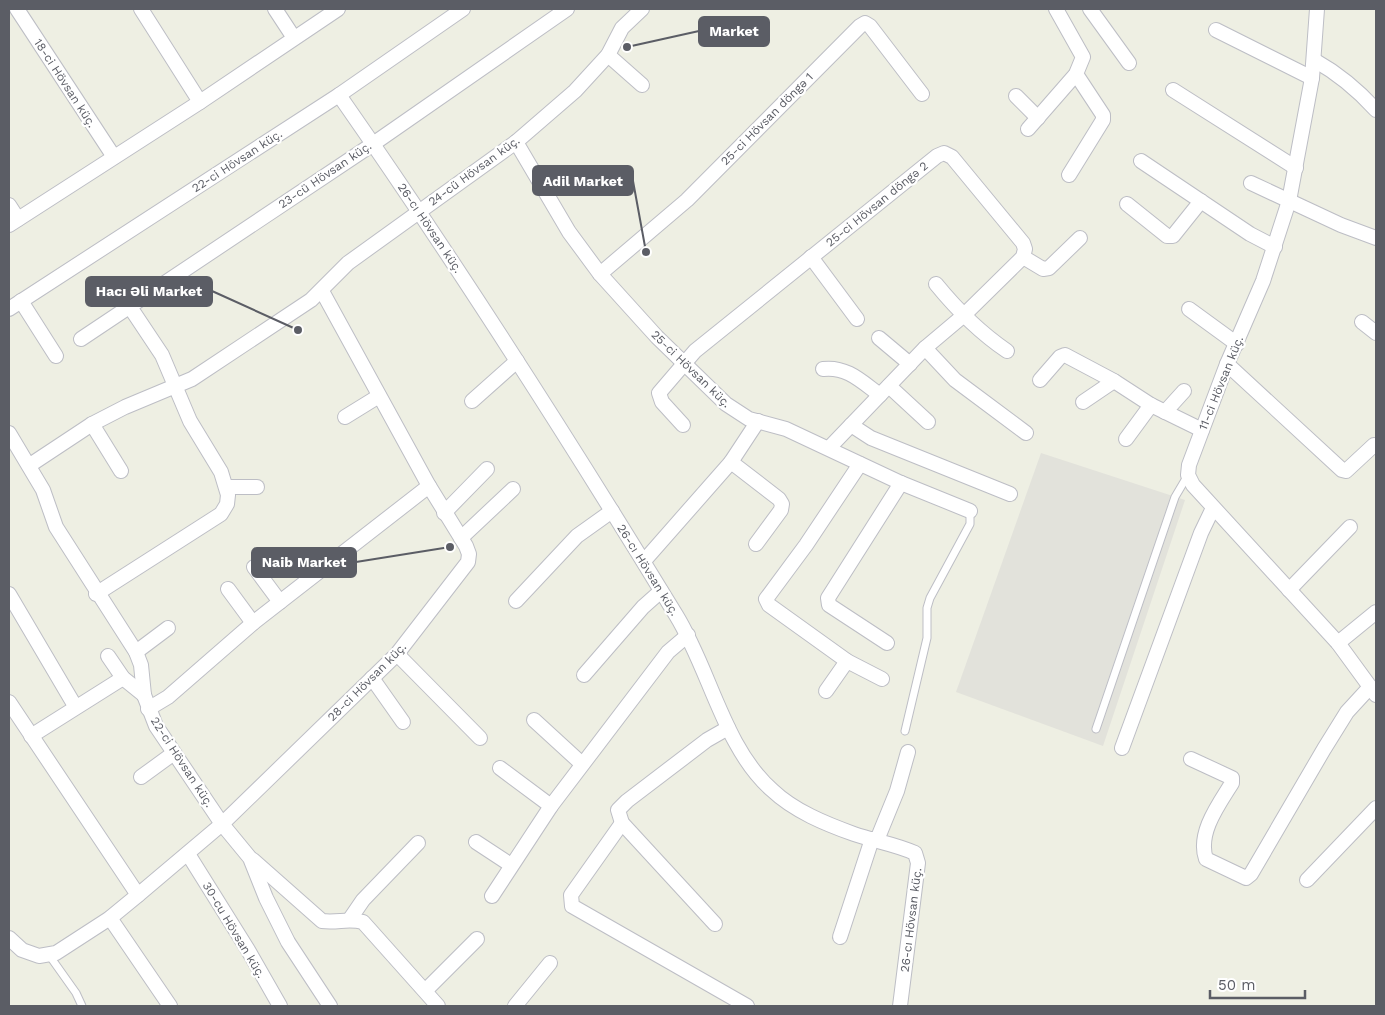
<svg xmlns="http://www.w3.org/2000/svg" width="1385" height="1015" font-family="'Work Sans',sans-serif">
<rect width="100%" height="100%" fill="#eeefe3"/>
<polygon fill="#e2e2db" points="1041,453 1185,500 1103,746 956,692"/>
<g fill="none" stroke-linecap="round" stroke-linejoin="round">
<g stroke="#bdbec5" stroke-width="9">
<g id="lane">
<polyline points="1096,729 1175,497 1188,475"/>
<polyline points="905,731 927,638 927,608 930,598 970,524 970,511"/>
<polyline points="49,955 76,993 82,1006"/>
</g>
</g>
<g stroke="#bdbec5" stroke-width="16">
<g id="street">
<polyline points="17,9 114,157"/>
<polyline points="141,9 200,102"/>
<polyline points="275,9 294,38"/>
<polyline points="1090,9 1129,63"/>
<polyline points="1317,9 1312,78 1289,201 1263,281 1227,364 1189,465 1188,475 1193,485 1338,643 1376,695"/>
<polyline points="1216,30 1312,78"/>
<polyline points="608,55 642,85"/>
<path d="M1314,60C1339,74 1357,89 1376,110"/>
<polyline points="1173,90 1296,168"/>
<path d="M339,95C457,264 568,438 676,615C710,670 724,748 772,790C794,811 826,824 854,834C874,841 895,844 915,853L918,863L900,1006"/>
<polyline points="1016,96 1038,118"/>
<polyline points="1028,129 1076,74 1083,57 1056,9"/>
<polyline points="516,142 569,232 600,274 657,337 726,404 749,419 786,429 901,483 970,511"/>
<polyline points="1141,161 1250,234 1275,247"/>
<polyline points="1069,175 1103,120 1103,115 1076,74"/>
<polyline points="1251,183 1341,225 1376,238"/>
<polyline points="1127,204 1167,236 1173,236 1201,201"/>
<polyline points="9,205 18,219"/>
<polyline points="9,225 200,102 338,9"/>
<polyline points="811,257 857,319"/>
<polyline points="1023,257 1043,269 1049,268 1080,238"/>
<polyline points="600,274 687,200 860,26 865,23 870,26 922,94"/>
<path d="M936,284C958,311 979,332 1007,351"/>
<polyline points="21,301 56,356"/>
<polyline points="9,309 339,95 463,9"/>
<polyline points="1189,309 1237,344"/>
<polyline points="1362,322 1376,333"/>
<polyline points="879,338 910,364"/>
<polyline points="81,339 373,144 567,9"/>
<polyline points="925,348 955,380 1026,433"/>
<polyline points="1227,364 1342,470 1346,471 1374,445"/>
<path d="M823,369C847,366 862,382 880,395"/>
<polyline points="1040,380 1060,357 1065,355 1114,381 1151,405 1202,430"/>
<polyline points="889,386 928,422"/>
<polyline points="472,401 517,361"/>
<polyline points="1083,402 1114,381"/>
<polyline points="1165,412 1184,391"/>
<polyline points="345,417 379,396"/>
<polyline points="92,424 121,471"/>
<polyline points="683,425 662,402 659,393 695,351 937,156 944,153 952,157 1023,243 1025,249 1023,257 963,316 925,348 829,448"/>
<polyline points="851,425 871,438 1010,494"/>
<polyline points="9,433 43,490 56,527 136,652 141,665 144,695 156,726 222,824 250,858 266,898 288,942 330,1006"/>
<polyline points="1126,439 1151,405"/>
<polyline points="731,462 779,499 782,504 781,510 756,544"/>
<polyline points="860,464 806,545 766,599 769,605 847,661 882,679"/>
<polyline points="30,465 92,424 125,407 192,379 311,300 348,263 516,142 575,91 608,55 622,28 642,9"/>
<polyline points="227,487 257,487"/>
<polyline points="444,513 487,469"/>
<polyline points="461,538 513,489"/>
<polyline points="644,561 731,462 758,421"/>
<polyline points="254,567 280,602"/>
<polyline points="228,589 253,623"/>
<polyline points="1289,590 1350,527"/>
<polyline points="9,594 75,706"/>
<polyline points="96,594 221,514 227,504 228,495 221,472 190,421 162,355 130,307"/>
<polyline points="516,601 577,536 612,511"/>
<polyline points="887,643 829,605 828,598 901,483"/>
<polyline points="1338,643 1376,612"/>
<polyline points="136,652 168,628"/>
<polyline points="397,654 480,738"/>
<polyline points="108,656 123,678 144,695"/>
<polyline points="584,675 643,607 661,591"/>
<polyline points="372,678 403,722"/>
<polyline points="826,691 847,661"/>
<polyline points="9,702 138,895"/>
<polyline points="148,709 168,697 253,623 429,486"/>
<polyline points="534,720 582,764"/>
<polyline points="31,736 123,678"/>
<polyline points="1122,748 1201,533 1213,508"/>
<path d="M1191,759L1232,778V783C1219,804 1197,833 1206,859L1246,878L1251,874L1324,749L1347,712L1370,687"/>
<polyline points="500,768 551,806"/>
<polyline points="141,777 174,753"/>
<polyline points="622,823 571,895 572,906 747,1006"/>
<polyline points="877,840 897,791 908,752"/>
<polyline points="476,842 511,865"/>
<polyline points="188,854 248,950 280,1006"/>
<path d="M253,860L322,921C338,923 348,918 363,922L438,1006"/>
<polyline points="1307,880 1376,808"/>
<polyline points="492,896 551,806 668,652 688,635"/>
<polyline points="110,918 170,1006"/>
<polyline points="350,919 363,900 418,843"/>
<polyline points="715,924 622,823 618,810 627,801 707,740 728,728"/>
<polyline points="840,937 872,839"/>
<polyline points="9,938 22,950 39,956 56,953 110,918 138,895 222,824 397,654 468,562 469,554 466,546 429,486 322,291"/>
<polyline points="426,990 477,939"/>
<polyline points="515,1006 550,963"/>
</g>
</g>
<use href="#lane" stroke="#fff" stroke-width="7"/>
<use href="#street" stroke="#fff" stroke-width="14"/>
</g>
<g text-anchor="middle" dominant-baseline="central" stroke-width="4.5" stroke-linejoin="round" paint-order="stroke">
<g font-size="12" fill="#5b5d65" stroke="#fff">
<text transform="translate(65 83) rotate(57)">18-ci Hövsan küç.</text>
<text transform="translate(767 119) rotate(-45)">25-ci Hövsan döngə 1</text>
<text transform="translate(237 161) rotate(-33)">22-ci Hövsan küç.</text>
<text transform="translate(474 171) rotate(-36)">24-cü Hövsan küç.</text>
<text transform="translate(325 175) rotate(-34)">23-cü Hövsan küç.</text>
<text transform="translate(877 204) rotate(-39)">25-ci Hövsan döngə 2</text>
<text transform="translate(430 228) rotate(56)">26-cı Hövsan küç.</text>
<text transform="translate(691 369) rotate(44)">25-ci Hövsan küç.</text>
<text transform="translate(1221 383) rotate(-68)">11-ci Hövsan küç.</text>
<text transform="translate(648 570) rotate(58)">26-cı Hövsan küç.</text>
<text transform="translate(367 682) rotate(-45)">28-ci Hövsan küç.</text>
<text transform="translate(182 762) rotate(57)">22-ci Hövsan küç.</text>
<text transform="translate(911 920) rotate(-83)">26-cı Hövsan küç.</text>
<text transform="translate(234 930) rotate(59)">30-cu Hövsan küç.</text>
</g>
</g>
<path fill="none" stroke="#5b5d65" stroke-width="2" d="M627 47L699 31M646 252L633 181M298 330L212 291M450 547L356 562"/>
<g fill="#5b5d65" stroke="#fff" stroke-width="2">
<circle cx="627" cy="47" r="5"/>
<circle cx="646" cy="252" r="5"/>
<circle cx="298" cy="330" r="5"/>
<circle cx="450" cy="547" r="5"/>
</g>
<g fill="#5b5d65" stroke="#5b5d65" stroke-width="2">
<rect x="699" y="17" width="70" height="29" rx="5"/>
<rect x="533" y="166" width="100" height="29" rx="5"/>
<rect x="86" y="277" width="126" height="29" rx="5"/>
<rect x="252" y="548" width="104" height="29" rx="5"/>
</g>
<g font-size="14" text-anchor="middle" font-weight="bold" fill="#fff">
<text x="734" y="36">Market</text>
<text x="583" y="186">Adil Market</text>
<text x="149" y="296">Hacı Əli Market</text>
<text x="304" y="567">Naib Market</text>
</g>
<rect width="1385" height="1015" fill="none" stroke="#5b5d65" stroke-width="20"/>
<path d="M1210 990v8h95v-8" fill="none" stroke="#5b5d65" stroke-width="2.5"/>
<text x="1218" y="990" font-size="15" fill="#5b5d65" stroke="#ffffff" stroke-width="4" paint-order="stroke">50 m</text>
</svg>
